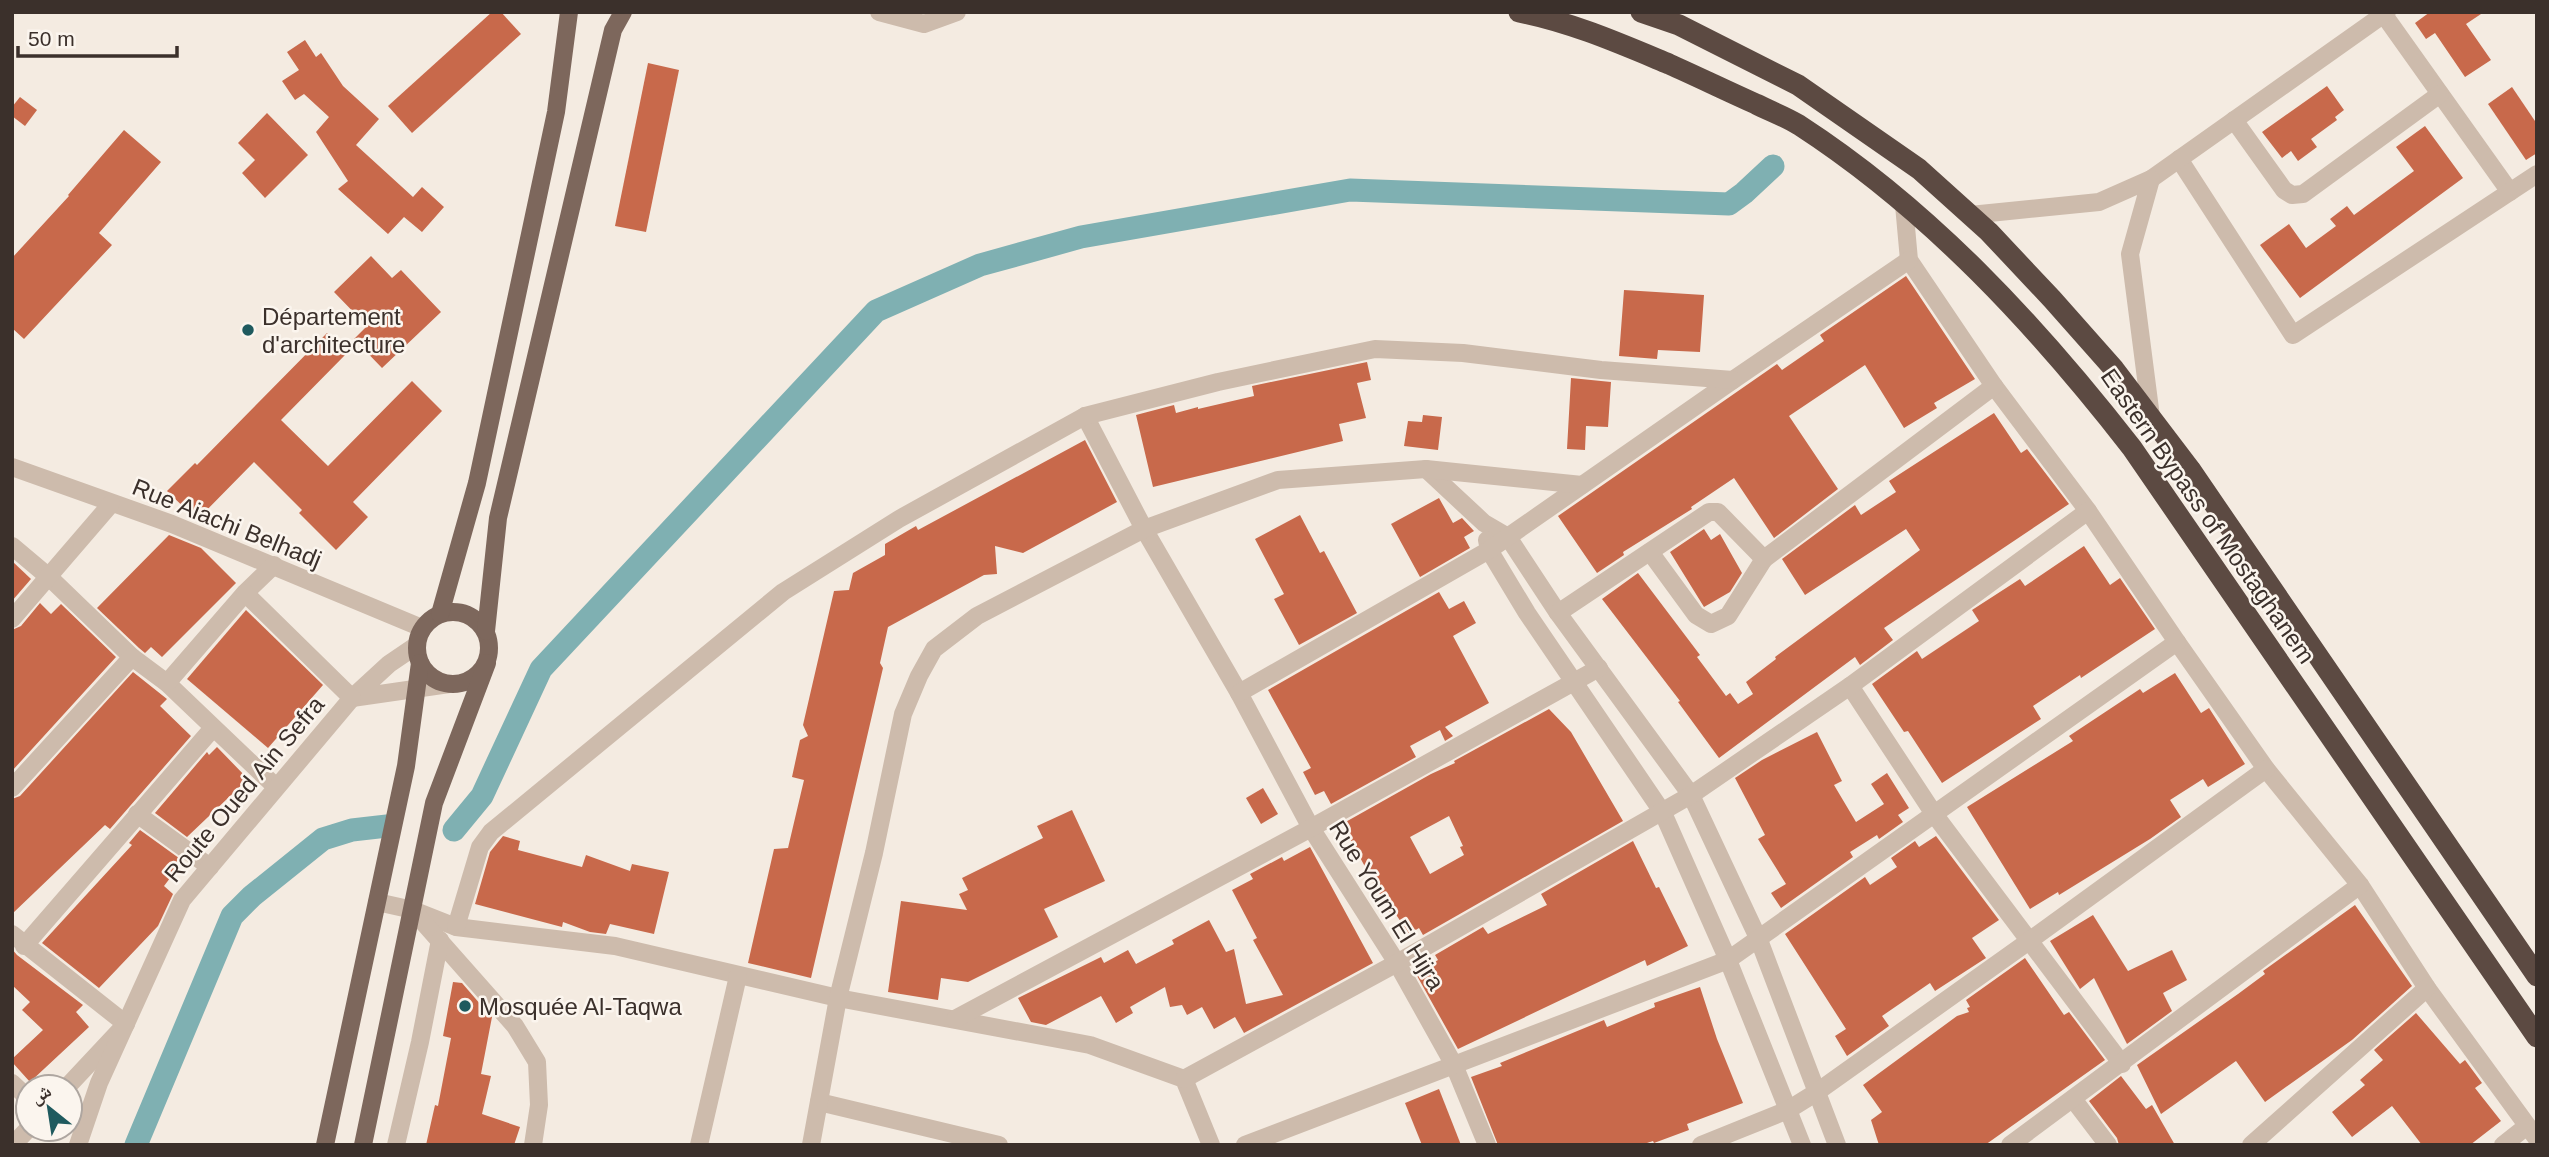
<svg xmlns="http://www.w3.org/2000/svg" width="2549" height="1157" font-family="Arial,'Noto Naskh Arabic',sans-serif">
<rect width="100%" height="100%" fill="#f4ebe1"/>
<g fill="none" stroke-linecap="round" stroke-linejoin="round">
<g stroke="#7fb0b2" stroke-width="23">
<polyline points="454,830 482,796 541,669 876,311 980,265 1081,237 1350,190 1729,204 1744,193 1773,166"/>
<polyline points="136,1145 232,916 252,896 323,839 352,830 387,826"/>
</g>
</g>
<g fill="#c8694b" fill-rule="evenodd">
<polygon points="492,12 501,12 521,34 412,133 388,106"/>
<polygon points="2430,12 2484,12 2466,24 2491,60 2465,77 2435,33 2426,39 2415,23"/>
<polygon points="305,40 316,57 321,53 343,86 379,119 356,145 413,197 422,187 444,207 422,232 404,217 388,234 338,189 348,181 316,132 329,117 304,94 295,100 282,81 299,70 287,52"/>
<polygon points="648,63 679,70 646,232 615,226"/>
<polygon points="2327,86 2344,110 2335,117 2337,120 2311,139 2317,147 2298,161 2291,151 2282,158 2262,132"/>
<polygon points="2512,87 2537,124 2537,153 2526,160 2488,104"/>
<polygon points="20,97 37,110 25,126 12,116 12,107"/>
<polygon points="267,113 308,155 265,198 242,173 255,160 238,143"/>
<polygon points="2425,126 2463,178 2300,298 2260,245 2289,224 2306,248 2336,226 2330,219 2347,206 2354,215 2414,171 2396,147"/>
<polygon points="124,130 161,162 99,233 112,245 24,339 12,328 12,258 69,196 68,195"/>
<polygon points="371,256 392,278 401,270 441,312 382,368 354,339 367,326 334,292"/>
<polygon points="1906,276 1975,379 1934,403 1937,408 1904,428 1865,365 1789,416 1838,489 1774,538 1734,478 1691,507 1692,509 1623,552 1624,555 1597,573 1558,516 1777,364 1782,370 1824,341 1820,335"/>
<polygon points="1624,290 1704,295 1700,352 1658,350 1657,359 1619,356"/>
<polygon points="327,333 347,353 281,420 328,466 412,381 442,411 353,502 368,517 336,550 299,513 302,510 254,462 197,520 167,491 195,463 197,465"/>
<polygon points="1367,362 1371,380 1357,383 1366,418 1339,424 1343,441 1153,487 1136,415 1174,405 1176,413 1198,407 1198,409 1254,396 1252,386"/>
<polygon points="1571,378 1611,382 1608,427 1586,426 1585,450 1567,449"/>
<polygon points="1994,413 2021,453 2027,449 2069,504 1884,628 1893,640 1860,665 1855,657 1719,758 1678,702 1680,701 1602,599 1638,573 1700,655 1697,657 1726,696 1730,693 1738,704 1753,694 1746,682 1776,659 1775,657 1920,550 1906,529 1805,595 1782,559 1855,505 1861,515 1896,492 1889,481"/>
<polygon points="1423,415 1442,417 1438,450 1404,446 1408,421 1422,422"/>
<polygon points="1085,440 1117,502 1023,553 995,546 997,574 984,575 888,627 880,663 883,668 811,978 748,963 774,849 788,848 804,780 792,777 800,740 808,736 803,725 834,591 849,590 853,573 885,555 885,544 916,526 918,530"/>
<polygon points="1439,498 1453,523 1462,518 1474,531 1464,537 1470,548 1420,577 1391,524"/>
<polygon points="1300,515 1320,553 1324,551 1357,613 1299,645 1274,599 1284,594 1255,539"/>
<polygon points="1704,529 1711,540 1720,534 1742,573 1730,592 1704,607 1670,552"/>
<polygon points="169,535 201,548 236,583 162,657 151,647 145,653 139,648 97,608"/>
<polygon points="2084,546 2110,585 2120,578 2155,629 2081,678 2080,675 2033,706 2041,719 1942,783 1908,731 1904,732 1872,684 1917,651 1922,659 1979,621 1972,610 2020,579 2025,586"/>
<polygon points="12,561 31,579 12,601"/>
<polygon points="1439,592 1449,609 1464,601 1476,623 1453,636 1489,703 1445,727 1453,736 1445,741 1440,730 1410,746 1416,757 1331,804 1324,791 1315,795 1303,772 1311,768 1268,690"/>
<polygon points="40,603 51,614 61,604 116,657 12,771 12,630 21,626"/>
<polygon points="246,610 323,685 268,748 187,679"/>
<polygon points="133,672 167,699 160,706 191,736 110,829 105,825 12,914 12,799 20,796"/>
<polygon points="2175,673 2201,713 2209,708 2245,764 2208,787 2203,779 2170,800 2181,817 2150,839 2059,895 2058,892 2030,909 1967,807 2073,741 2069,736 2140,689 2143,693"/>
<path d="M1549,709L1571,732L1623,821L1423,935L1419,928L1409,934L1395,913L1391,915L1342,824L1431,774L1455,763L1454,761ZM1449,816L1463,846L1460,847L1464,855L1430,874L1410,837Z"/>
<polygon points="1817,732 1842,781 1834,785 1856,822 1884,804 1871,784 1887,773 1909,808 1898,815 1903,822 1879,839 1877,835 1850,852 1853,857 1781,908 1771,893 1786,884 1758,839 1765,835 1735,778 1762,760"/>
<polygon points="217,747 248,779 187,837 155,813 207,752 209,755"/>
<polygon points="1263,788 1278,814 1261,824 1246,798"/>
<polygon points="1072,810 1105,881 1044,909 1058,937 968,982 941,978 938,1000 888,992 901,901 967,910 959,894 968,890 962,878 1043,838 1037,826"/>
<polygon points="140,830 183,861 164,886 173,894 158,926 99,988 42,943 132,845 129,843"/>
<polygon points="503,836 520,841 518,850 582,867 586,855 630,871 632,864 669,872 654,934 610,924 606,934 590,932 563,922 562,927 475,904 490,852"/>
<polygon points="1936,836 1999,920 1972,938 1986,958 1935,991 1930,983 1882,1016 1889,1026 1847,1056 1835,1036 1846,1029 1785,934 1865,877 1870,885 1897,867 1891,858 1915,841 1919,847"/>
<polygon points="1633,841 1656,888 1659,887 1688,946 1647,966 1645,960 1458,1049 1416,974 1438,960 1435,955 1483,927 1488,934 1547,905 1541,894"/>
<polygon points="1310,847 1373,963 1244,1033 1235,1017 1214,1029 1202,1007 1187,1015 1182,1005 1170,1007 1165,987 1130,1007 1133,1013 1116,1023 1101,996 1046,1025 1031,1022 1018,998 1101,957 1104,963 1128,950 1136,964 1174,944 1172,940 1209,920 1226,952 1234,949 1246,1004 1283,995 1253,940 1257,938 1232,890 1253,879 1250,874 1282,857 1284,861"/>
<polygon points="2355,905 2412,986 2352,1040 2265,1102 2236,1061 2161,1114 2137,1065 2238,994 2265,974 2263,971"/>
<polygon points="2093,915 2128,971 2172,950 2187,980 2163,993 2172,1011 2127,1044 2094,978 2080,989 2050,941"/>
<polygon points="12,949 17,955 83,1005 76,1012 89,1027 30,1082 12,1062 12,1059 43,1030 22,1010 30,1002 12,985"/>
<polygon points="2025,958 2064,1015 2069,1012 2105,1060 1985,1145 1879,1145 1871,1120 1882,1112 1863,1085 1957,1016 1969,1012 1967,1008 1970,1007 1966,1000"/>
<polygon points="453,982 462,983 481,1005 481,1009 486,1010 492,1017 481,1074 491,1076 482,1114 520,1127 514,1145 426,1145 435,1105 438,1106 451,1038 443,1036"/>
<polygon points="1700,987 1717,1039 1743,1103 1687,1124 1689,1130 1654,1143 1653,1141 1641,1145 1498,1145 1471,1077 1502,1066 1500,1063 1604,1020 1607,1027 1655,1007 1654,1003"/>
<polygon points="2416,1013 2460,1064 2465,1060 2482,1083 2475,1088 2501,1121 2470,1145 2422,1145 2392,1106 2352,1137 2332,1112 2365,1085 2360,1080 2383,1060 2374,1050"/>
<polygon points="2121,1076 2146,1109 2152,1105 2175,1145 2119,1145 2117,1138 2089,1101"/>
<polygon points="1439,1089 1461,1145 1422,1145 1405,1103"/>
</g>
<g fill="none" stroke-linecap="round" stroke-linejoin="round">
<g stroke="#cdbbac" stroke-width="18">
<polyline points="879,12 924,24 957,12"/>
<polyline points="2384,15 2510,192"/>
<polyline points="2234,120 2284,190 2292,195 2303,194 2440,94"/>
<polyline points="2179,159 2293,335 2537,174"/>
<polyline points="2151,179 2387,12"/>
<polyline points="1904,205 1909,260 1994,386 2088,511 2177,642 2266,769 2360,885 2427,988 2537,1139"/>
<polyline points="1970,215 2099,202 2151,179 2130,254 2151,417"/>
<polyline points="1085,416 1144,529 1239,693 1311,828 1397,963 1454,1065 1487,1145"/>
<polyline points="12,467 172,524 422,628"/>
<polyline points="1426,469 1484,523 1508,537 1558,613 1691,795 1759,940 1837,1145"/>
<polyline points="1487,540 1489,550 1527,613 1663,813 1728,960 1802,1145"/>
<polyline points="12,546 50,578 132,657 167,683 276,787"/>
<polyline points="1650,552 1696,615 1711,624 1728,616 1764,559"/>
<polyline points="1558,613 1709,512 1718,512 1764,559 1994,386"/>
<polyline points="12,619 111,504"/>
<polyline points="417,645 389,664 352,698 449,684"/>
<polyline points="167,683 245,593 274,565"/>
<polyline points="1850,686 1934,814 2122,1064"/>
<polyline points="1239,693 1489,550 1733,380 1909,260"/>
<polyline points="12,788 132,657"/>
<polyline points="137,814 210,867"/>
<polyline points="377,902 413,910 456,927 615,946 838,998 1090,1045 1184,1079 1211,1145"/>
<polyline points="415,913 515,1026 537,1062 539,1105 533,1145"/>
<polyline points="456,927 480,847 491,832 783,592 899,519 1085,416 1218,382 1375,349 1463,353 1601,370 1733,380"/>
<polyline points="12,934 126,1024 67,1087"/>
<polyline points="24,946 213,728"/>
<polyline points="955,1019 1311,828 1599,668"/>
<polyline points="1184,1079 1397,963 1691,795 1850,686 2088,511"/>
<polyline points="12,1083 28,1098"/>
<polyline points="2073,1099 2108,1145"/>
<polyline points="819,1102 999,1145"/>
<polyline points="13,1145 28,1129"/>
<polyline points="78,1145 99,1083 182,900 352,698 245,593"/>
<polyline points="396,1145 420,1042 440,940"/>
<polyline points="699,1145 738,976"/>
<polyline points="811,1145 838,998 874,853 903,714 919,676 934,649 977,616 1144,529 1278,480 1426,469 1582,485"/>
<polyline points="1245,1145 1728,960 2177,642"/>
<polyline points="1701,1145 1788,1110 1817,1092 2029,941 2266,769"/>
<polyline points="2010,1145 2360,885"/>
<polyline points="2251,1145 2427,988"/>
<polyline points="2503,1145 2527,1126"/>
</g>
<g stroke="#7d675c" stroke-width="18">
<circle cx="453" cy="648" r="36"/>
<polyline points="440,614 477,483 556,112 569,12"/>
<polyline points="486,631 498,518 613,30 623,12"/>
<polyline points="325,1145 406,766 420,663"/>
<polyline points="363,1145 434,803 487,663"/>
</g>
<g stroke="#5c4a42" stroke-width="21">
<path d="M1519,12C1571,22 1621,44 1669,64C1698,77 1727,91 1756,104C1770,111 1786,117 1799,125C1930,210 2037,326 2132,448L2537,1037"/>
<polyline points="1641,12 1679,25 1798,85 1919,169 1989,232 2052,299 2114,369 2190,469 2537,976"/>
</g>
</g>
<g fill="#1f5a5e" stroke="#fbf5ee" stroke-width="2.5">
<circle cx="248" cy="330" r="7"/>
<circle cx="465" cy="1006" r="7"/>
</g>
<g text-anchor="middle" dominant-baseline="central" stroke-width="5" stroke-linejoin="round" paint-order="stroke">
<g font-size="24" fill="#3b302b" stroke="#fbf5ee" text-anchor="start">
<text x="262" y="316">Département<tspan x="262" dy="28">d'architecture</tspan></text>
<text x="479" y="1006">Mosquée Al-Taqwa</text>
</g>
<g font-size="24" fill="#3b302b" stroke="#fbf5ee">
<text transform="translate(2208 516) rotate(55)">Eastern Bypass of Mostaghanem</text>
<text transform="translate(227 523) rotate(22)">Rue Aiachi Belhadj</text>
<text transform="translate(244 789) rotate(-50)">Route Oued Ain Sefra</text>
<text transform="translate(1387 905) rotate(58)">Rue Youm El Hijra</text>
</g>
</g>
<rect width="2549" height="1157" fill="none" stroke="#3b302b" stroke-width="28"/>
<g transform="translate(49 1108) rotate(330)"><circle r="33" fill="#fbf5ee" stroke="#aea6a0" stroke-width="2"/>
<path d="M0-5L12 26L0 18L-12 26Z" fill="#1f5a5e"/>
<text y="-10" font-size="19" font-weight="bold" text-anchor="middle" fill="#3b302b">ش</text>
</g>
<path d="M18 46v10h159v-10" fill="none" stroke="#3b302b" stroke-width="3.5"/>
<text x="28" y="46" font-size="21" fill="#3b302b" stroke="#fbf5ee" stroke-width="5" paint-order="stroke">50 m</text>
</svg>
